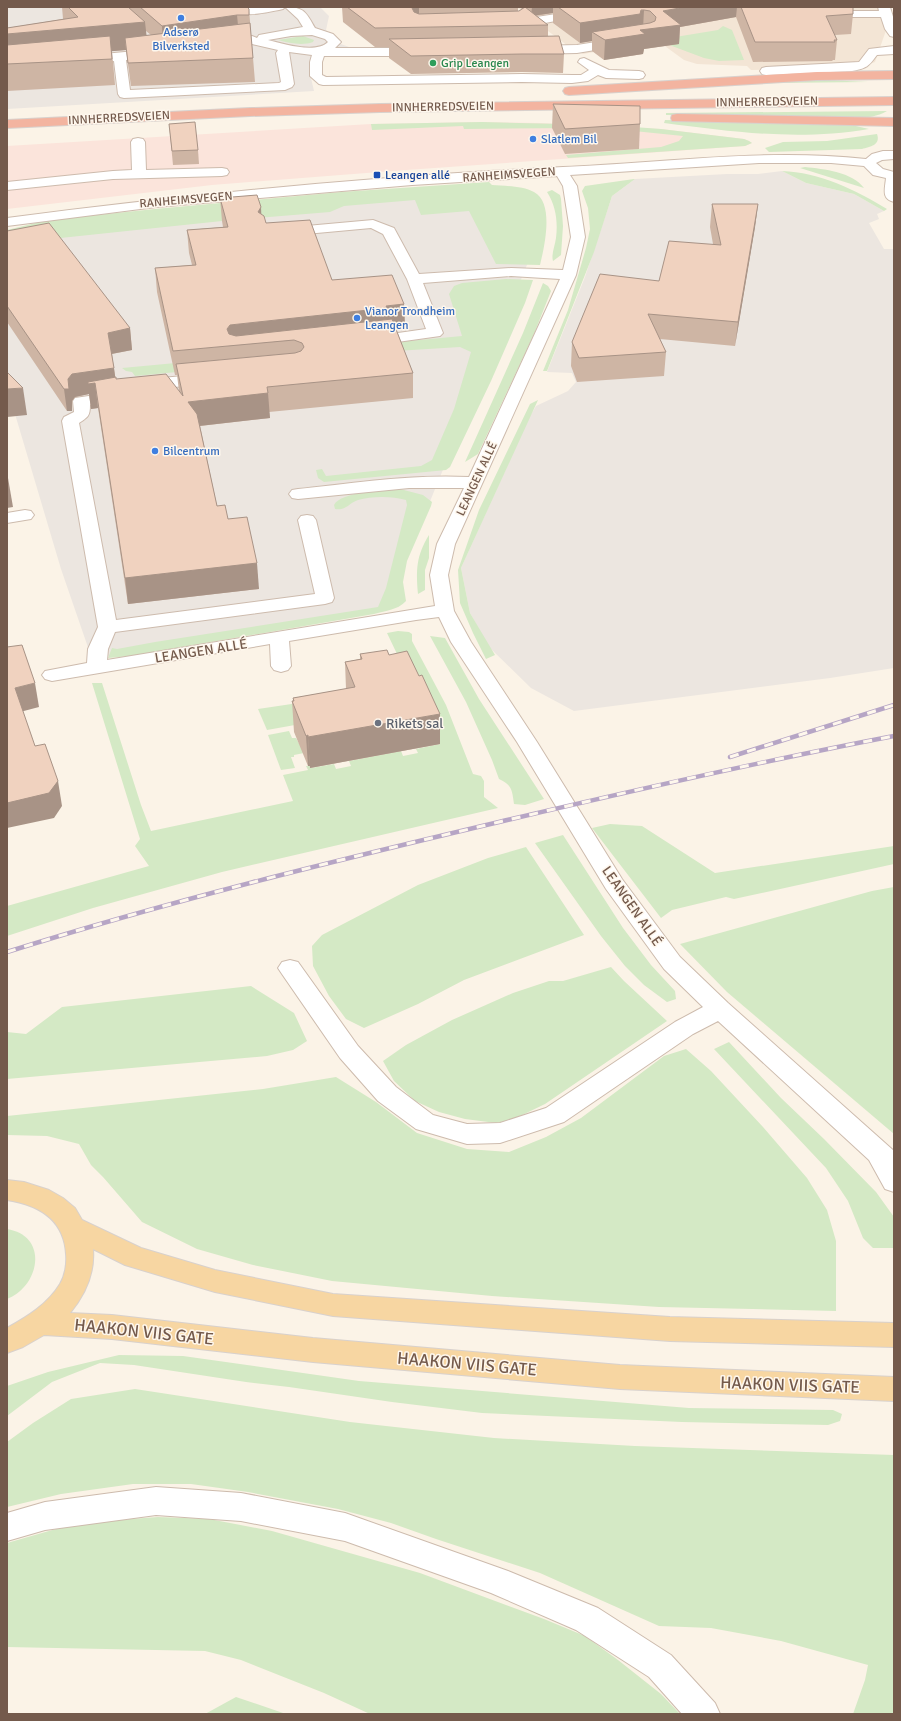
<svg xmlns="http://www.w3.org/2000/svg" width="901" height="1721" font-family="Signika,sans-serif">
<rect width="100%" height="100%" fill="#fbf3e7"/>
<polygon fill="#f3e5d5" points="516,7 890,7 892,13 875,62 859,68 751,70 747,66 697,64 684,60 658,41 583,54 568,46"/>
<polygon fill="#fbe4db" points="482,122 541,123 661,129 744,139 749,141 752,143 745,146 392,171 212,185 7,209 7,146 371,124"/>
<g fill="#ece6e0">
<polygon points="7,7 320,7 329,16 326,30 341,44 349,47 309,61 311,78 314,91 7,109"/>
<polygon points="782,171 806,183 854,194 884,211 877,214 879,219 869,223 884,249 894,249 894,668 830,678 574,711 531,688 489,647 470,613 461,568 529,418 536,406 568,391 576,382 572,373 547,372 585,277 612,196 635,179 727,174 758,174"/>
<polygon points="490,189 529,260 394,589 399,607 92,659 61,569 7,387 7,240"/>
</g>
<g fill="#d4e9c5">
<polygon points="723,26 732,30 744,60 719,61 704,58 672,46 663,39 718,30"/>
<path d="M303,36L314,40L313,42C302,46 289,43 278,40Z"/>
<polygon points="825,80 868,82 774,83 684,88"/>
<path d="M887,111C877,117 868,117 857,118L666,115V113Z"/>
<path d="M665,120L847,124L869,129C797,141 736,132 664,123Z"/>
<polygon points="482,122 606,125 661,129 744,139 749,141 752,143 745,146 568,158 566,155 661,147 679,141 683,136 624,130 576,128 464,129 463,126 372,130 371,124"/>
<path d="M877,134C881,145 870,147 862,149L769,152L765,148L783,142L827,141Z"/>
<path d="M805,167C824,169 852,172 864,188L800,168Z"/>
<path d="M782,171C819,172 856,190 887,209L884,211L854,194L806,183Z"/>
<polygon points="634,179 635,179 612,196 594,252 547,371 543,371 568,310 586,248 590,229 588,208 582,191 585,186"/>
<path d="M489,182L492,185C505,186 523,186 534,192C555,203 544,248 540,265L496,264L469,211L421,215L415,200L344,206L330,212L222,221L51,239L7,235V230L48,220L155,209L341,192Z"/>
<path d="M552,190L560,195L561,199L563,226L561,255L553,261C551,254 555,246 556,238C558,222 556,206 547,192Z"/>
<polygon points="506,279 533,280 525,303 491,381 450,467 446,470 324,482 318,478 316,470 322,469 326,476 421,466 432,460 454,409 471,352 460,347 396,351 135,376 132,372 126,371 122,368 462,336 449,294 454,286 462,283"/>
<polygon points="543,283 548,286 551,291 534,334 478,454 465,462 523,333"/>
<polygon points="538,400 461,568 470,613 495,655 486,659 473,633 460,603 458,570 479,510 530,404"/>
<path d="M400,489L423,495L432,502L431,506L407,561L403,582L406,601C398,610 384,611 374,614L130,656L108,658L112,648L117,649L155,642L378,607L386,588L407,505L406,500C392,496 372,496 358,500C349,503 346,511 335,509L334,505C341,491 385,491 400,489Z"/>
<path d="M429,535V558L425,570V590L418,594C416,570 416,556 429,535Z"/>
<polygon points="398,631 409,632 412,634 412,641 446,705 473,774 481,776 484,781 484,797 498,808 222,872 93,908 7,936 7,906 149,866 135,846 140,839 92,683 102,683 141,805 151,831 293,801 283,775 308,770 306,766 310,766 311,768 334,764 336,769 351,766 349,761 401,751 403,756 418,753 416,749 440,744 387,633"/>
<path d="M430,636L445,638L479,699L544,799L525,805L514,804C512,790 512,785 499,779L492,760L466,702Z"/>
<polygon points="305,702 323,720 267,730 258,709"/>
<polygon points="289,731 292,738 296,738 304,753 294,755 294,757 291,757 295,768 281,770 268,735"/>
<polygon points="610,824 642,826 715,873 894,846 894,864 734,899 726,897 672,910 661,918 592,828"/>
<polygon points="563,835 623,928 651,965 675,991 676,999 667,1002 644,985 625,966 601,936 535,843"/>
<polygon points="526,847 584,935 464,980 418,1004 364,1028 346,1019 329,996 313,966 312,946 322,935 418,885 488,858"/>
<polygon points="894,887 894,1134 727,992 680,944 872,891"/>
<polygon points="611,967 624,981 667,1021 545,1104 514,1119 496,1123 465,1119 439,1112 415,1101 394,1081 383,1061 406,1045 452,1020 513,993 549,981 563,981"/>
<polygon points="251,986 294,1013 307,1041 293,1050 267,1056 7,1079 7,1032 26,1034 62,1007"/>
<polygon points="729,1042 781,1098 824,1139 876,1192 894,1217 894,1248 873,1248 863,1238 848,1201 826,1168 714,1049"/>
<polygon points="686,1049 711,1071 763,1127 807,1178 827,1210 836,1241 836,1311 659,1307 492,1296 332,1281 253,1265 197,1249 142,1222 103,1177 91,1165 79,1144 47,1136 7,1135 7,1116 263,1089 336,1077 376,1102 417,1133 467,1149 509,1152 546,1137 581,1118 664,1056"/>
<path d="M7,1229C49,1236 40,1286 7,1299Z"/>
<polygon points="119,1355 183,1356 359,1381 689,1408 833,1410 842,1414 840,1421 828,1425 682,1422 482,1413 392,1402 289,1387 246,1382 134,1365 100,1363 52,1382 7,1416 7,1386 48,1372"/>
<polygon points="135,1389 350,1422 494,1438 635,1446 894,1455 894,1714 853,1714 865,1680 868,1665 781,1641 711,1628 659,1626 540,1573 436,1539 391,1523 338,1509 248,1492 191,1484 133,1484 61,1494 7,1507 7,1442 33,1423 71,1399"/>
<polygon points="158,1517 209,1519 272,1531 420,1573 544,1619 585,1636 618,1660 661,1694 680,1714 370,1714 324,1693 241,1660 205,1651 7,1647 7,1543 56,1529 117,1520"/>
<polygon points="236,1697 286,1714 205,1714"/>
</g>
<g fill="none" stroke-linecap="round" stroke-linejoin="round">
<g stroke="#cdbbad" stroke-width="2">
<g id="minor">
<path d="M231,7H285L283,9L279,10C265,12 241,20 231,7Z"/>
<path d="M285,7C304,7 306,12 315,28L333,34L341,42L335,48H419L423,49L425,52L423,55L419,56H324L322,62V75L326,77L522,74L572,75H581L589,70L578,62L580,59L584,58L609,70L639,71L643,72L645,75L643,78L639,79L606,78L598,75L588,81L572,83L522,82L323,85L319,84L310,76V62L312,55L289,52L294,84L292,87L285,90L124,98L120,97L118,94L114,61L82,64L78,63L76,60L78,57L82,56L157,49L161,50L163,53L161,56L126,60L130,90L279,83L281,82L276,53L278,50L252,44L223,47L219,46L217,43L219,40L223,39L252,36L257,38L259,35L303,27L298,19ZM312,35L325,39L328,42C316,54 283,44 268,40L291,36Z"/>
<polygon points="786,7 799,7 802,11 879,11 878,7 890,7 894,20 894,37 890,36 885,29 881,17 799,17 795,16"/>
<polygon points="582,10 586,11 588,13 586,15 530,26 526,24 524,22 526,20 530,18"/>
<polygon points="621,38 625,39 627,42 625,45 577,53 532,54 528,53 526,50 528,47 532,46 577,45"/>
<path d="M894,46V54L877,55C868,67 867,68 852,71L766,75L762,74L760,71L762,68L766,67L859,62L869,49Z"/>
<polygon points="138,138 143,139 145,142 146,170 222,168 227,169 229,172 227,175 222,176 113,179 7,190 7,182 113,171 132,170 131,142 133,139"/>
<path d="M883,151H894V159L882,160L876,163L883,169L894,172V202C881,199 885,189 886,178L873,175L864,166L831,163H759L570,175L577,186L585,237L576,275L455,544L448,575L454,611L471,642L537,742L622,879L680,957L728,1003L894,1151V1192L885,1189L869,1160L718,1021L693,1034L564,1122L500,1143L467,1144L416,1129L378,1101L340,1058L282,974L278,968L282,962L290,960L298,962L358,1046L396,1087L433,1115L467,1124L500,1123L546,1108L675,1022L703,1007L664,969L606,889L517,742L451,642L439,617L416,620L289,641L291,666L288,670L281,672L274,670L271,666L270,644L52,681L45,679L42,675L45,671L87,663L88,649L98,627L62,421L64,417L74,412L73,401L75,398L116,392L133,382L139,380L206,374L212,376L214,379L212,382L206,384L143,390L126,399L90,405C90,416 88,417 79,423L116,620L315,594L298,520L301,516L307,515L313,516L316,520L334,598L332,602L325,604L115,632L108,649L107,660L435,606L430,575L437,544L464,488H409L298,499L292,498L289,494L292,490L298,489C355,483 412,474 469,477L560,279L511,276L423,283L443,333L440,336L369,346L363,344L361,341L363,338L426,329L407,279L383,234L371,228L284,236L279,235L277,232L279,229L284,228L373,220L394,228L419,274L511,268L563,270L571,237L563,186L557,176L412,185L156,207L7,226V218C191,194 377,176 563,167C664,163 765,148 866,159L872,154Z"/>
<polygon points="25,510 31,511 34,515 31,519 7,523 7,513"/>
<polygon points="156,1487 241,1493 345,1513 508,1571 598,1608 671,1655 715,1703 720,1714 682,1714 649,1677 576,1630 491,1593 345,1541 241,1521 156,1515 45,1530 7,1541 7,1513 45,1502"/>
</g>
</g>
<g stroke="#d8d1cd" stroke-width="2">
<path id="major" d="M7,1180L24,1182L49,1190L63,1198L75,1208L82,1220L141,1248L215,1270L333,1294L670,1317L894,1323V1347L670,1341L333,1316L215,1292L125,1265L93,1249C95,1273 85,1295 70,1313L112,1315L313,1338L620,1365L894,1377V1401L620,1389L313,1362L112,1339L44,1335L23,1347L7,1353V1328C27,1317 48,1304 60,1284C65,1276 67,1263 66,1254C64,1219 39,1205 7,1200Z"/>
</g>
<g stroke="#d8d1cd" stroke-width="2">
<g id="highway">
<polygon points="894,71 894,79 817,80 569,95 565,94 563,91 565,88 569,87 817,72"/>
<polygon points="894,97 894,105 380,112 250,116 7,128 7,120 250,108 380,104"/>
<polygon points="677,114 894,118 894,126 672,121 671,118 672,115"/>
</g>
</g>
<use href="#minor" fill="#fff" fill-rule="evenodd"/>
<use href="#major" fill="#f7d6a2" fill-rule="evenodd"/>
<use href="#highway" fill="#f3b4a0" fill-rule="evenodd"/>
<g stroke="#b6a5c5" stroke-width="4.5">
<g id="rail">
<polyline points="730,757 894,705"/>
<path d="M7,952C169,901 334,861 499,822C631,791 762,761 894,736"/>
</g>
</g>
<use href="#rail" stroke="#fef7ed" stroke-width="3" stroke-dasharray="9" stroke-linecap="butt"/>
</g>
<g fill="#ceb5a4" fill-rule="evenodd">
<path d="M62,7H247L249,9L255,82L131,86L126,50L112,51L115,85L7,91V28L63,19ZM146,31L151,35H146Z"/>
<polygon points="342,7 518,7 518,11 519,11 522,9 519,7 853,7 853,14 851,34 835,35 837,40 835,60 833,60 832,61 753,62 736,17 680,27 679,44 644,49 643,54 604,60 592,51 592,41 580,43 553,23 553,13 536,16 548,25 548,36 564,54 563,73 522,72 411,74 389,58 389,47 375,47 343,22"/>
<polygon points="553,104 640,124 639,149 565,154 552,128"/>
<polygon points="169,124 198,150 199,164 173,165"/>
<polygon points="220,198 261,207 261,214 266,223 332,280 404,304 405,328 396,329 413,373 413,398 269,412 270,418 200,426 217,506 228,519 259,589 128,604 98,408 91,409 89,394 75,397 72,401 72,411 67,411 7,322 7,231 130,328 132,350 112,354 115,377 116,379 179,391 177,375 175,375 157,292 155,268 192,265 189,253 187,230 223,227 222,221"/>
<polygon points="712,204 758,204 755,227 735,346 660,339 666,352 664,376 577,382 571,366 572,342 659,281 713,244 710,227"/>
<polygon points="360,654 389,655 440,744 310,768 310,766 308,766 294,732 292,701 293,701 293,698 346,689 345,662 360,659"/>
</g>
<g fill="#a89386">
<polygon points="412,7 419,7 419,22 412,8"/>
<polygon points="532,7 553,7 553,13 531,16"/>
<polygon points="685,7 737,7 736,17 680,27 679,44 644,49 643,54 604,60 605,40 592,32 592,41 580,43 580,23 644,10 643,29 662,27 663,11"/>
<polygon points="237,15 239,36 163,46 162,26"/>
<polygon points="145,22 148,48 125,38 126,50 7,60 7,34"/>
<polygon points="758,204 755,227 735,346 738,322"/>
<polygon points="261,207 262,230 258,212"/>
<polygon points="404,304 405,328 294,340 228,346 227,329 230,325"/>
<polygon points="130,328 132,350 111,354 108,333"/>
<polygon points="114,368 117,390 95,383 98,408 91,409 89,394 75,397 72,401 72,411 67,411 64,389 68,379 72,374"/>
<polygon points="23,388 27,415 7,417 7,389"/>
<polygon points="268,393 270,418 190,427 188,402"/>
<polygon points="8,478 13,507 7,508 7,479"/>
<polygon points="257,563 259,589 128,604 125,578"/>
<polygon points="35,683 39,707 20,712 15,688"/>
<polygon points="440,714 440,744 310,768 308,737"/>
<polygon points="308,735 310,766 308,766 306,736"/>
<polygon points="58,781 62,806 54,818 7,828 7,803"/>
</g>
<g fill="#f0d2bf" stroke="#a89386">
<polygon points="68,7 128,7 145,22 7,34 7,28 78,17"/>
<polygon points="140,7 247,7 249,9 249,15 237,15 162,26"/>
<polygon points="347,7 412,7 412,8 414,12 419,14 519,11 525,7 548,25 375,28"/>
<polygon points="558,7 685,7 663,11 681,25 640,30 645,34 605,40 592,32 650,23 655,21 656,17 650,11 644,10 641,10 640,14 580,23"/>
<polygon points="741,7 853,7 853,14 826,16 837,40 834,40 835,42 755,42"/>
<polygon points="250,23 253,58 128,63 125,38"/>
<polygon points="110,36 112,59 7,64 7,45"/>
<polygon points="559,36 564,54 522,54 411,56 389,39"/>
<polygon points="553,104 640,106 640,124 565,129"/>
<polygon points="195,122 198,150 172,151 169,124"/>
<polygon points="257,195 261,207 258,212 264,216 266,223 310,220 332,280 392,275 404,304 386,306 387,308 230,325 227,329 229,334 236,336 392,319 413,373 267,387 268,393 188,402 197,414 217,506 225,505 228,519 247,517 257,563 125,578 95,383 88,384 88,382 116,377 116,379 166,374 183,396 176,364 295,353 301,351 304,347 302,343 294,340 173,351 155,268 196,265 187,230 228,227 220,198"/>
<polygon points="712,204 758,204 738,322 648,314 666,352 579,358 572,342 600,274 659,281 669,241 721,245"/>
<polygon points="49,223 130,328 108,333 114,368 72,374 68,379 69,389 64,389 7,306 7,231"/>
<polygon points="7,372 23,388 7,389"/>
<polygon points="22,645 35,683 15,688 35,746 45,744 58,781 49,793 7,803 7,647"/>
<polygon points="387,650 389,655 407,651 419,676 422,675 440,714 308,737 308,735 306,736 292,701 294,701 293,698 355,687 345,662 362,659 360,654"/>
</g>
<g fill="#3f7fe0" stroke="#fef7ed" stroke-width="1.5">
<circle cx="181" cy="18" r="4"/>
<circle cx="533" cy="139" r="4"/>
<circle cx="357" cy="318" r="4"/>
<circle cx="155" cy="451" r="4"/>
</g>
<circle fill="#2e9e5b" stroke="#fef7ed" stroke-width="1.5" cx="433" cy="63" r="4"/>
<rect fill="#1a4fb4" stroke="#fef7ed" stroke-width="1.5" x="373" y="171" width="8" height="8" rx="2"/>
<circle fill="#6b7280" stroke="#fef7ed" stroke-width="1.5" cx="378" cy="723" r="4"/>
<g text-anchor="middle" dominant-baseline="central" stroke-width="3" stroke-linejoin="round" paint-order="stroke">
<g font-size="12" fill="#366cbe" stroke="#fef7ed" text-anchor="start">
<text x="181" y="32" text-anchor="middle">Adserø<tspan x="181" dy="14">Bilverksted</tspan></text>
<text x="541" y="139">Slatlem Bil</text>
<text x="365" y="311">Vianor Trondheim<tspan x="365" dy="14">Leangen</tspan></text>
<text x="163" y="451">Bilcentrum</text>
</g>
<g font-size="12" fill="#27864d" stroke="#fef7ed" text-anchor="start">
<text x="441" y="63">Grip Leangen</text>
</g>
<g font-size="12" fill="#745a4c" stroke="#fef7ed">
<text transform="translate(767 102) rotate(-1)">INNHERREDSVEIEN</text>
<text transform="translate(443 107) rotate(-1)">INNHERREDSVEIEN</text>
<text transform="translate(119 118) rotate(-3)">INNHERREDSVEIEN</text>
<text transform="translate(509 175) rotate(-4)">RANHEIMSVEGEN</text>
<text transform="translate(186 200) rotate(-5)">RANHEIMSVEGEN</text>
<text transform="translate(477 479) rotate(-65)">LEANGEN ALLÉ</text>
</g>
<g font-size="12" fill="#164399" stroke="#fef7ed" text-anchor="start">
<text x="385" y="175">Leangen allé</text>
</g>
<g font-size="14" fill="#745a4c" stroke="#fef7ed">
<text transform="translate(201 651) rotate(-9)">LEANGEN ALLÉ</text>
<text transform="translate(632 906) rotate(55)">LEANGEN ALLÉ</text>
</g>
<g font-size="14" fill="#5b616d" stroke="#fef7ed" text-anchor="start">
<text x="386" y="723">Rikets sal</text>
</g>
<g font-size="17" fill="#745a4c" stroke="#fef7ed">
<text transform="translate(144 1332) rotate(6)">HAAKON VIIS GATE</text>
<text transform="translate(467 1364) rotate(5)">HAAKON VIIS GATE</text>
<text transform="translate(790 1385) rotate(2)">HAAKON VIIS GATE</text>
</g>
</g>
<rect width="901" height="1721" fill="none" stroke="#745a4c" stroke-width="16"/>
</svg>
